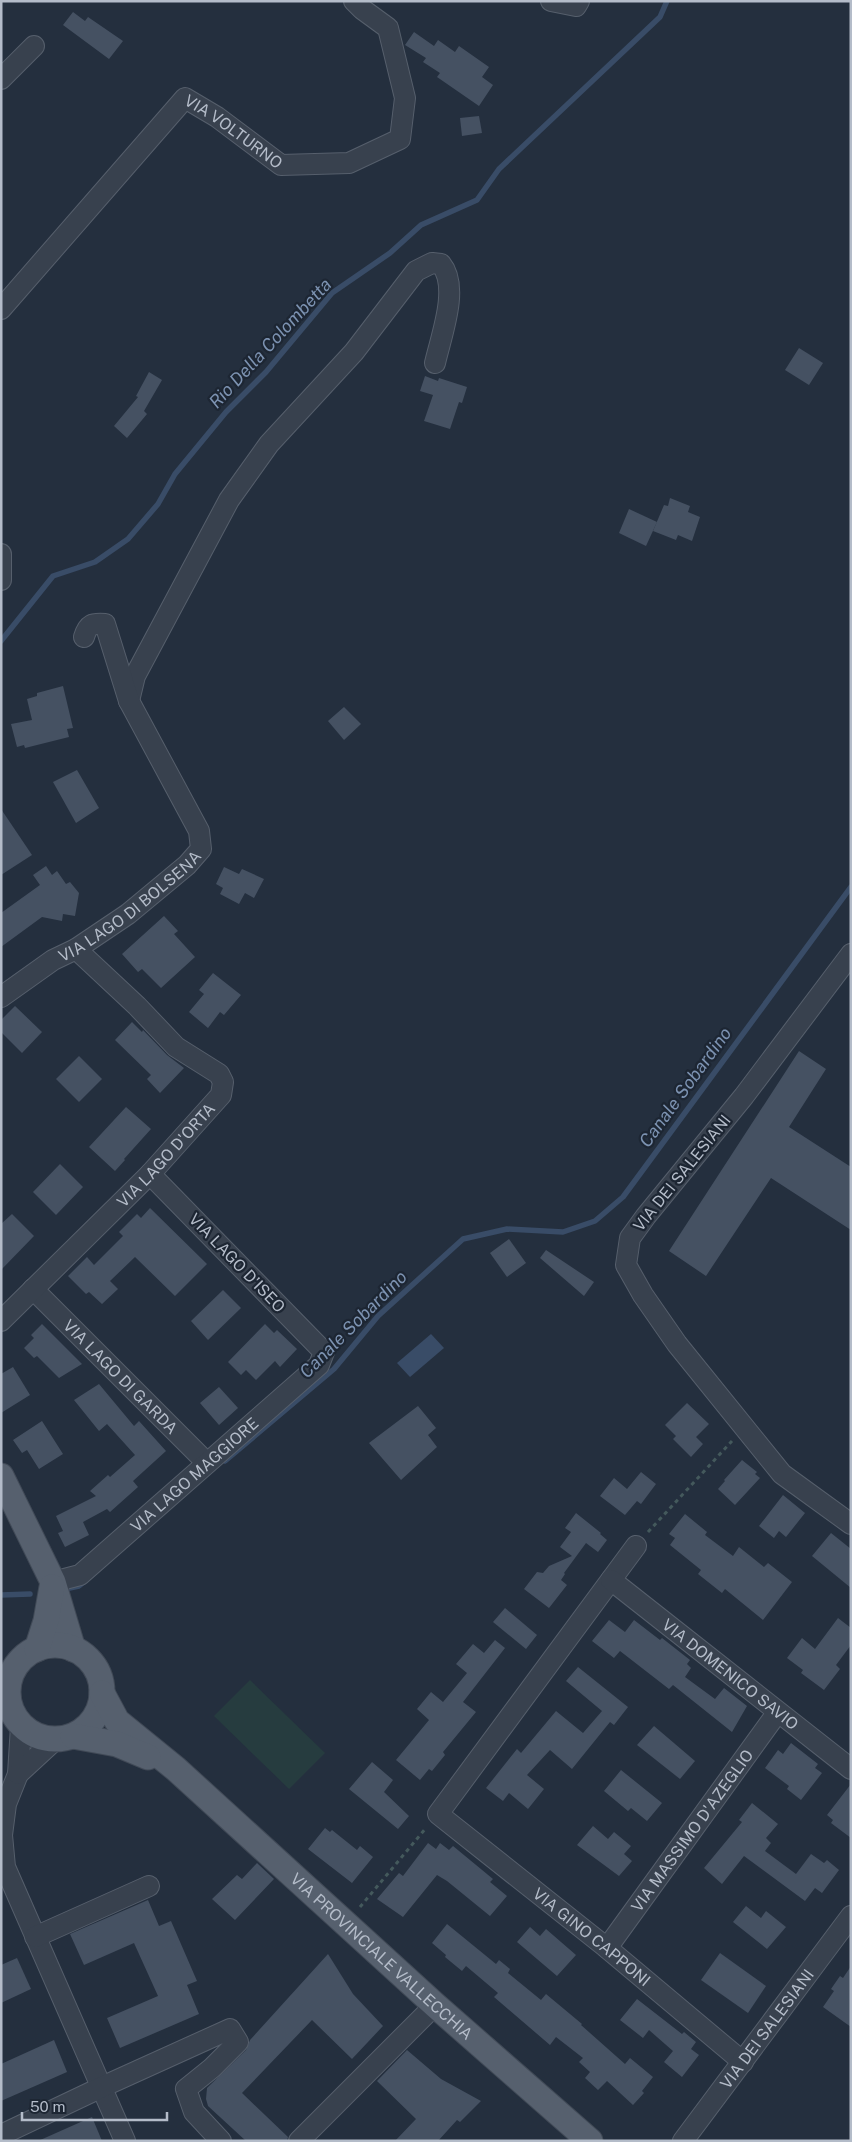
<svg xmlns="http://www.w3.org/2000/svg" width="852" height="2142" font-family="'Public Sans',sans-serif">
<rect width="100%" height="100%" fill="#242f3e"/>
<polygon fill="#263c3f" points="250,1680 325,1753 289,1789 214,1716"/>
<polygon fill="#394c67" points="431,1334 444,1348 410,1377 397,1363"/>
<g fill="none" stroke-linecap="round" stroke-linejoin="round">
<g stroke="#394c67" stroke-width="5.5">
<polyline points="1,641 53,576 95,562 128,539 158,504 175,474 226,412 266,372 332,293 390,253 421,225 477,200 499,169 660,17 667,1"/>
<polyline points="225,1461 334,1369 378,1316 463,1239 507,1229 563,1232 595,1221 623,1197 851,887"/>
<polyline points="65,1589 79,1586 85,1581"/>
<polyline points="1,1595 30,1594"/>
</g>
</g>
<g fill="#455162">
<polygon points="73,12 85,21 88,17 123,41 109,59 63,25"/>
<polygon points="414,32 434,46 438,40 455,52 459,46 489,67 482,77 493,85 479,106 437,77 440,73 423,62 426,58 405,45"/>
<polygon points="479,116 482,133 462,136 460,118"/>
<polygon points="799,348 823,363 809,385 785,370"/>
<polygon points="149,372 162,380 144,411 147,414 127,438 114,426 138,397 136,396"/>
<polygon points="425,376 438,381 439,378 467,387 462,403 459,402 450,429 424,421 433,395 420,391"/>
<polygon points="670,498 690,506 688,512 700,517 692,541 678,535 676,540 653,531 664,505 668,506"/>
<polygon points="629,509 657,522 646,546 619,533"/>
<polygon points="63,686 73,728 67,729 69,737 25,748 24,745 17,747 11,724 32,720 27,699 37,696 37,693"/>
<polygon points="344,707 361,724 344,740 328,721"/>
<polygon points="77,770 99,808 76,823 53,782"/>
<polygon points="1,809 32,855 1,875"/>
<polygon points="46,866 52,875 57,871 66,884 70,882 79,893 75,916 63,914 62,921 42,917 1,947 1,913 40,885 33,875"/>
<polygon points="224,867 239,874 242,869 264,879 254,898 245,893 239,904 220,894 223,888 216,884"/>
<polygon points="164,916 178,931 174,934 195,957 161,988 142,969 138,972 122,954"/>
<polygon points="213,973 241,995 224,1015 220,1012 208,1028 189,1012 204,994 199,990"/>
<polygon points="15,1006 42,1032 22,1053 1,1032 1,1020"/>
<polygon points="132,1022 142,1032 143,1030 167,1055 184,1068 160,1093 147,1079 151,1075 115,1040"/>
<polygon points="799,1051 826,1069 789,1127 851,1167 851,1230 771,1178 706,1276 669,1251"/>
<polygon points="79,1056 102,1079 79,1102 56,1079"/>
<polygon points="126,1107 151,1129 124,1159 125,1160 115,1171 89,1147"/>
<polygon points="60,1164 83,1187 56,1215 33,1192"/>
<polygon points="150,1208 207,1264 175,1296 135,1257 110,1281 118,1289 102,1304 89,1292 86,1294 68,1276 87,1257 94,1265 123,1236 119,1232 137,1214 141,1218"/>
<polygon points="12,1214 34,1236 1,1270 1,1224"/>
<polygon points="509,1239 526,1263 507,1277 490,1253"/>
<polygon points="546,1250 594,1282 584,1296 540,1258"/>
<polygon points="223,1290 241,1308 208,1340 191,1321"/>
<polygon points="42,1324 82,1364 59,1378 37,1356 34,1358 24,1348 34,1338 31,1335"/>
<polygon points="265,1324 274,1333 277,1330 297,1349 280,1367 275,1361 256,1380 246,1370 241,1375 228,1362"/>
<polygon points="13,1367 30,1395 1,1413 1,1374"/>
<polygon points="99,1384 134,1426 139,1421 166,1451 133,1481 138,1487 110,1512 107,1509 83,1522 89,1535 65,1547 58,1533 63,1531 56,1516 96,1496 90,1491 108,1475 110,1477 135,1455 107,1424 99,1431 74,1400"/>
<polygon points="219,1387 238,1408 219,1425 200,1403"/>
<polygon points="687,1403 709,1424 696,1437 703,1444 691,1457 673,1439 676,1436 665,1425"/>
<polygon points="418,1406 436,1428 428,1435 437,1447 401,1480 369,1443"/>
<polygon points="42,1421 63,1454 39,1469 27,1450 22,1453 13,1440"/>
<polygon points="742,1460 757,1472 755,1474 760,1478 735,1505 718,1489 725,1481 724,1480"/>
<polygon points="641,1472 656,1484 641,1504 637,1501 625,1515 600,1496 614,1478 627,1489"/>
<polygon points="783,1495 805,1513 786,1537 779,1531 774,1538 759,1526"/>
<polygon points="576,1513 601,1533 600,1534 607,1540 598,1552 586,1543 564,1573 565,1574 561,1580 567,1585 549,1608 524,1589 537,1572 543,1573 549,1566 572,1556 560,1547 571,1532 565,1528"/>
<polygon points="685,1514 707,1532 705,1535 733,1556 739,1547 764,1567 768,1563 792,1582 763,1620 725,1589 722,1593 698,1574 701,1570 670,1545 675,1538 669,1534"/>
<polygon points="831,1533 851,1549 851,1588 812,1556"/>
<polygon points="505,1608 537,1635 526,1649 493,1622"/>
<polygon points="838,1618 851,1628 851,1645 836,1665 840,1669 824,1690 801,1673 803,1670 787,1658 802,1638 815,1649"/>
<polygon points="609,1620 625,1632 634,1620 660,1640 662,1638 690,1660 687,1664 691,1668 685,1677 715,1699 724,1688 747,1706 732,1732 673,1685 669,1689 620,1651 614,1658 592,1641"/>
<polygon points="495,1640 505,1648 463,1702 476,1712 443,1752 445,1755 432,1771 429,1769 420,1780 396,1760 429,1720 417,1709 431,1692 443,1702 467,1673 456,1664 473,1644 484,1653"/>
<polygon points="578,1667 628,1707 614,1725 610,1722 572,1769 550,1750 527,1775 544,1789 528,1809 509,1793 503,1801 486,1788 517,1749 521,1753 556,1711 583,1733 602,1711 566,1681"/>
<polygon points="654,1726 695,1761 680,1779 637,1745"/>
<polygon points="791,1743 818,1764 815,1768 822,1773 801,1800 787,1789 789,1786 765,1768 778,1750 783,1754"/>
<polygon points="372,1762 393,1780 384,1792 409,1816 398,1829 349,1789"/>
<polygon points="621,1770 662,1803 647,1821 631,1808 628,1811 604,1791"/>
<polygon points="851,1784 851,1838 831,1823 833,1820 827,1815"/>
<polygon points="752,1803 778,1824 766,1838 771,1843 765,1851 796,1874 811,1854 824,1863 827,1860 839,1870 822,1893 815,1888 805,1901 744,1856 722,1884 704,1868 742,1822 739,1820"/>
<polygon points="593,1826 608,1839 614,1832 631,1846 624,1854 632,1861 619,1876 577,1845"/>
<polygon points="325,1828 330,1832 332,1830 357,1850 360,1846 373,1857 352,1883 308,1849"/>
<polygon points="428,1843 436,1849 440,1843 449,1850 453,1846 493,1879 490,1882 507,1896 490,1916 447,1881 437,1875 403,1917 377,1899 399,1873 403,1876"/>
<polygon points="257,1863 274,1879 235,1920 212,1899 237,1875 242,1879"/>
<polygon points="148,1900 159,1926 171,1921 197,1981 187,1985 199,2014 120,2048 107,2018 158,1996 134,1943 84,1965 70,1934"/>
<polygon points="746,1906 761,1918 766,1911 786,1927 767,1949 733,1922"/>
<polygon points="447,1924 496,1964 499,1960 510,1969 508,1973 541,2000 546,1994 582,2024 581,2025 625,2064 630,2058 653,2077 642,2091 644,2093 633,2105 607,2081 598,2090 585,2078 590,2072 579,2062 583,2058 556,2037 550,2045 494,1997 498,1993 466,1966 462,1971 445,1957 446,1955 432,1943"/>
<polygon points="530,1927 540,1936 546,1929 576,1955 557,1976 517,1942"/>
<polygon points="720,1953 766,1986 748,2013 701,1980"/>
<polygon points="328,1954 353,1994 383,2026 352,2059 312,2020 242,2093 288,2137 287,2141 246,2141 208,2106 206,2099 207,2088 246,2050 250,2040"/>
<polygon points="17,1958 31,1989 1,2003 1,1965"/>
<polygon points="851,1966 851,2027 823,2007 834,1991 831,1989 840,1976 843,1978"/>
<polygon points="637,1999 682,2034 684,2032 696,2042 691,2049 699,2055 682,2077 664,2062 673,2051 649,2030 643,2038 620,2020"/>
<polygon points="54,2040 67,2072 1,2101 1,2064"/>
<polygon points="407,2050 441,2079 481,2101 460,2122 457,2120 438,2141 395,2141 416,2119 377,2081"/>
<polygon points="92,2117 102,2141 38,2141"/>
</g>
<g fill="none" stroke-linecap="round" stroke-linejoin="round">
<g stroke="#565f6c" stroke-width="22">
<g id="minor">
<polyline points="551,1 576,6 579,1"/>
<polyline points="1,79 34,46"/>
<path id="s1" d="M1,309L185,98L217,117L281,165L349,163L400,139L405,98L388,28L362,9L354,1"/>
<polyline points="1,554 1,580"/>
<path d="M129,701L135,676L229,500L269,444L354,352L416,271L432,263L441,264C460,287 441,336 435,363"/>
<polyline points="851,954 744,1096 646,1216 630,1238 626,1265 643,1295 677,1344 782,1474 851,1524"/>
<path id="s2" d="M1,997L53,960L76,949L128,914L187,865L201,849L199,831L129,701L105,624C92,623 88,624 84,637"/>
<path id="s3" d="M33,1289L207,1463"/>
<path id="s4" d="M1,1321L150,1174L221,1095L223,1082L219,1074L176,1047L137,1006L76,949"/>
<path id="s5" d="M636,1546L438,1814L607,1948L743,2062"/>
<path id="s6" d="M611,1580L851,1769"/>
<path id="s7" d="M53,1582L80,1575L319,1365L324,1352L150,1174"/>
<polyline points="1,1678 11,1674"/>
<polyline points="1,1706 11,1710"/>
<polyline points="21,1726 18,1774 6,1804 2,1835 5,1867 125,2141"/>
<polyline points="18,1774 55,1740"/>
<polyline points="35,1937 149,1886"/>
<path id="s8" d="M607,1948L777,1713"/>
<polyline points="1,2135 102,2087 230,2029 238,2042 212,2068 186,2089 194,2112 221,2141"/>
<polyline points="299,2141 435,2005"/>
<path id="s9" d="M683,2141L851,1916"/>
</g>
</g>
<g stroke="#414a57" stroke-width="27">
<g id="major">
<polyline points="1,1476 53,1582 73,1649"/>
<circle cx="55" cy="1692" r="47"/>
<polyline points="37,1649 46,1621 52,1587"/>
<path id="s10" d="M102,1693L117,1721L176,1769L435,2005L590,2141"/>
<polyline points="73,1736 117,1744 148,1757"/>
</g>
</g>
<g stroke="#44595c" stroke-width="3" stroke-dasharray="4 4" stroke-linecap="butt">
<polyline points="648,1532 732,1441"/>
<polyline points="360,1907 426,1828"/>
</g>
<use href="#minor" stroke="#38414e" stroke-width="20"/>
<use href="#major" stroke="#56606e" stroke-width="25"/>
</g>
<g text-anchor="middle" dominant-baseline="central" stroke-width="4.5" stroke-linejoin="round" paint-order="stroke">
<g font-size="16" fill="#b4bcc9" stroke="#1d2633">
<text stroke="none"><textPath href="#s1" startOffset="339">VIA VOLTURNO</textPath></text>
<text stroke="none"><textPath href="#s2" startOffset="158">VIA LAGO DI BOLSENA</textPath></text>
<text stroke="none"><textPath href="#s4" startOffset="234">VIA LAGO D'ORTA</textPath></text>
<text transform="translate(682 1173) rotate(-51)">VIA DEI SALESIANI</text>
<text transform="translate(237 1263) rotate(46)">VIA LAGO D'ISEO</text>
<text stroke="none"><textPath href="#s3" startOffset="124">VIA LAGO DI GARDA</textPath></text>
<text stroke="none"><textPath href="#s7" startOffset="180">VIA LAGO MAGGIORE</textPath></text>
<text stroke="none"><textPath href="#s6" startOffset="152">VIA DOMENICO SAVIO</textPath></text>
<text stroke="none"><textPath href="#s8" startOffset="145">VIA MASSIMO D'AZEGLIO</textPath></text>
<text stroke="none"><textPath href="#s5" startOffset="530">VIA GINO CAPPONI</textPath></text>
<text stroke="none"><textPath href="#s10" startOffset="386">VIA PROVINCIALE VALLECCHIA</textPath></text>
<text stroke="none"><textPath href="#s9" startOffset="140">VIA DEI SALESIANI</textPath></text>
</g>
<g font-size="18" font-style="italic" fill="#7c92b1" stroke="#1d2633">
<text transform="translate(270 343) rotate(-47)">Rio Della Colombetta</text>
<text transform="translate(685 1087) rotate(-54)">Canale Sobardino</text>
<text transform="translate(353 1324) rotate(-45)">Canale Sobardino</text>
</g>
</g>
<rect width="852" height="2142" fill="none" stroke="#b4bcc9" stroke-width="5"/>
<path d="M22 2112v8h145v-8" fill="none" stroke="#b4bcc9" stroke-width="2.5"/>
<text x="30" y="2112" font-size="15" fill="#b4bcc9" stroke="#1d2633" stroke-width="4" paint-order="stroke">50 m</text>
</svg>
